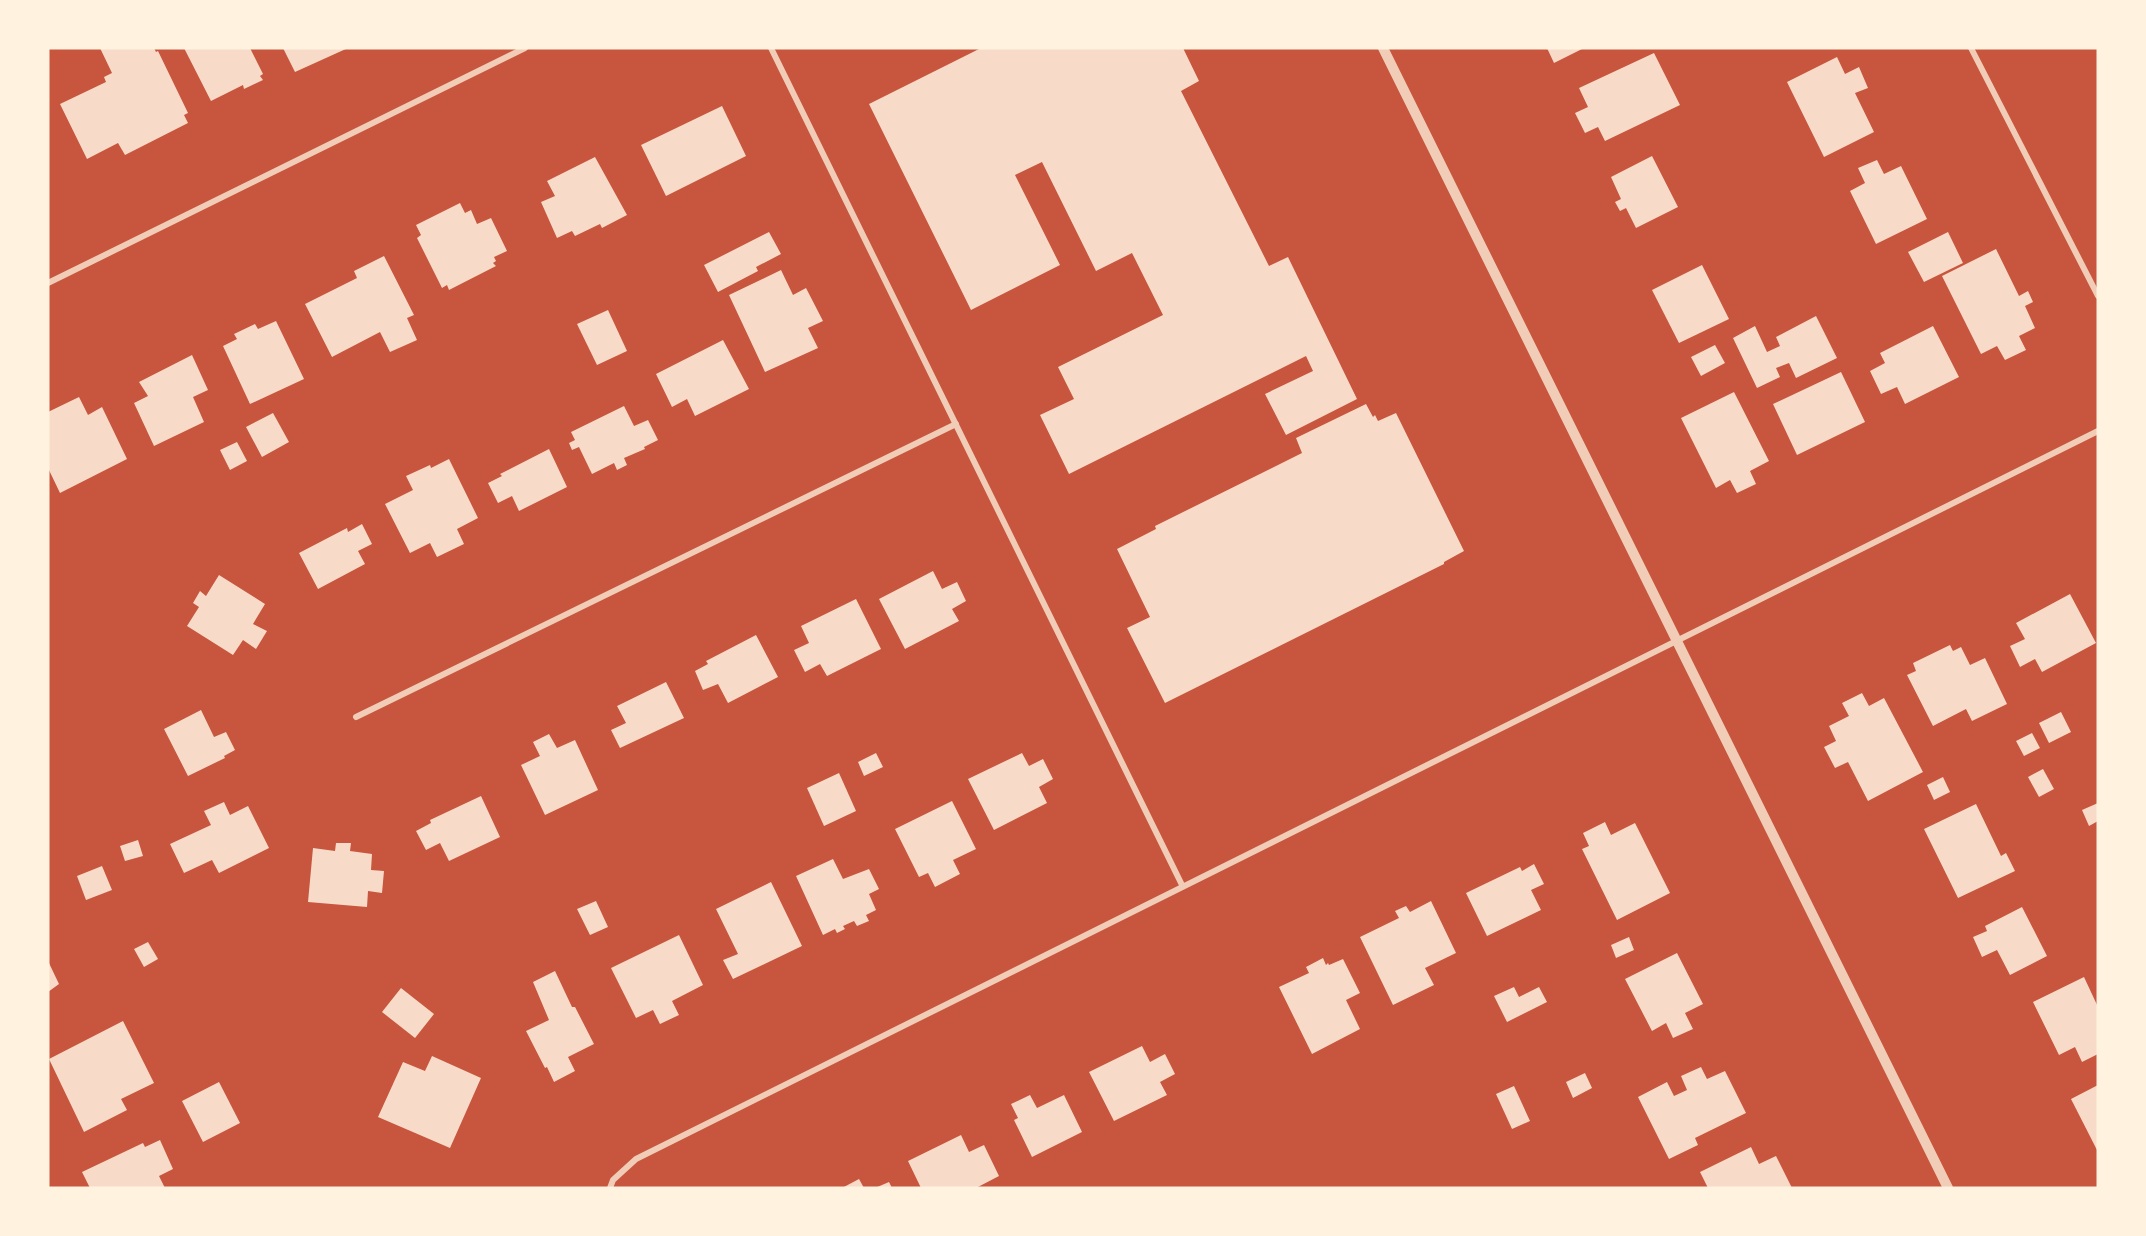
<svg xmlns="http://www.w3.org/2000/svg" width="2146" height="1236" font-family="'PT Serif',serif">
<rect width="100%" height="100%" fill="#c8553d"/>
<g fill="#f7dbc8">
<polygon points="100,48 154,48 156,52 158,51 188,113 184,115 188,123 125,155 118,143 87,159 60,104 106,82 104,77 112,73"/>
<polygon points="184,48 250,48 263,74 260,76 263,80 244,89 243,85 211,101"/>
<polygon points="283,48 348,48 295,72"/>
<polygon points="981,48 1183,48 1199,81 1181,91 1269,266 1288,257 1357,399 1286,435 1265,394 1313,371 1306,356 1069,474 1040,415 1074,399 1058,367 1163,315 1132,253 1096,271 1042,162 1015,175 1060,265 971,310 869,104"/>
<polygon points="1547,48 1584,48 1554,63"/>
<polygon points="1654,53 1680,105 1605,141 1598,127 1585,133 1575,113 1588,107 1579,88"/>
<polygon points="1837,57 1845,74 1859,67 1868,88 1855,93 1874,132 1824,157 1787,82"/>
<polygon points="722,106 746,156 666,196 641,145"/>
<polygon points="1652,156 1678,207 1636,228 1626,208 1620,211 1615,202 1621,199 1611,177"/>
<polygon points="595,157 627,215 602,228 600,224 575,236 572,231 557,238 541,202 555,196 547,181"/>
<polygon points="1877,160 1884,174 1901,166 1927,219 1876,244 1850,191 1865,183 1858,168"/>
<polygon points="460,203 465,213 471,210 477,224 491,218 507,251 494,257 496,261 493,263 496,266 449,290 447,285 442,288 417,238 421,235 416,225"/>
<polygon points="769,232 781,254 756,267 758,271 718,292 704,265"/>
<polygon points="1948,232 1963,263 1924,282 1908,252"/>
<polygon points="1996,249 2019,296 2028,291 2033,302 2025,306 2035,328 2019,336 2026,350 2005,360 1997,346 1981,354 1942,276"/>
<polygon points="384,256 414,315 407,318 417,340 390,352 380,332 332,357 305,304 357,278 354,271"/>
<polygon points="1702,265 1729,319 1679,343 1652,290"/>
<polygon points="781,270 793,295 806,288 823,321 808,328 818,348 765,372 729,295"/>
<polygon points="608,310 627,351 597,365 577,324"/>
<polygon points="1816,316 1837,358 1796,378 1789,363 1776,368 1780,377 1757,388 1733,338 1755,326 1767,352 1780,346 1776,337"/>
<polygon points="276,321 304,379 250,404 223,346 237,339 234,334 255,324 258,329"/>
<polygon points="1933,326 1959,377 1905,404 1897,387 1881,394 1870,371 1885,363 1880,353"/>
<polygon points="723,340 749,389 695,416 687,399 672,407 656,374"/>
<polygon points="1715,345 1725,363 1701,376 1691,357"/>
<polygon points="192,355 208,390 193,397 204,422 154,446 134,403 148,396 139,382"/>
<polygon points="1841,372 1865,422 1797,455 1773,404"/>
<polygon points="1734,392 1769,461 1750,471 1756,484 1737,493 1730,480 1716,488 1681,418"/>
<polygon points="79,397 88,415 102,407 127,459 60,493 48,468 48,412"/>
<polygon points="1366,404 1373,417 1375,415 1378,421 1396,413 1464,551 1444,562 1444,564 1165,703 1127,628 1150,617 1117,549 1156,529 1155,526 1302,453 1296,438"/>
<polygon points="624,406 634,426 648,420 658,440 644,447 645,449 624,458 627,465 617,470 614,463 592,474 579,447 572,450 569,443 575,440 571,432"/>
<polygon points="273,413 289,442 262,457 246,427"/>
<polygon points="237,442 247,461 230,470 220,450"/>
<polygon points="549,449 567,487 519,511 512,496 498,503 488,483 502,476 500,474"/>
<polygon points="449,459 478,518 457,529 464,544 437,557 430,543 410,553 385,504 413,490 406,476 430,465 431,468"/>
<polygon points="362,524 372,544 358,551 365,564 318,589 299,553 347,528 348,532"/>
<polygon points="933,571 942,589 957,582 966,601 952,609 959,621 905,649 879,599"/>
<polygon points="219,575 265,604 253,624 267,631 256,649 243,640 233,655 187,626 199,607 193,603 200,591 206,596"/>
<polygon points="2070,594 2096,643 2042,672 2035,659 2020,667 2010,646 2025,639 2016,623"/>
<polygon points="856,599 881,649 827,676 820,664 805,672 794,650 809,643 801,626"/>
<polygon points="756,635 778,677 728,703 718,684 703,690 695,671 708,664 706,661"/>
<polygon points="1950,645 1953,651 1961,647 1970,665 1985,658 2007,704 1972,721 1966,709 1933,726 1907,675 1916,671 1913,663"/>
<polygon points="666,682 684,718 620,748 611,730 626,723 617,706"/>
<polygon points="1862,693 1869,706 1884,698 1923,772 1868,801 1848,762 1835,768 1824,747 1836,741 1829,726 1849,716 1842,703"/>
<polygon points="201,710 214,737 226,732 235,750 224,756 225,758 188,776 164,729"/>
<polygon points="2061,712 2071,732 2049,743 2039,723"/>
<polygon points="2032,733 2040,748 2024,756 2016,741"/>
<polygon points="549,734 557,748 575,740 598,790 545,815 521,765 540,756 533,742"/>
<polygon points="876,753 883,767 864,776 858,762"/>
<polygon points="1022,753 1029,766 1043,759 1053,779 1039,787 1047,803 994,830 968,779"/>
<polygon points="2043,769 2054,789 2039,797 2028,777"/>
<polygon points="839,773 856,811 824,826 807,788"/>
<polygon points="1943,777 1950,792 1934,800 1927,785"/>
<polygon points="481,796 500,837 449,861 440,843 426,850 416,831 431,823 430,820"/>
<polygon points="952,801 976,849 953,860 960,874 935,887 928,873 919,877 895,829"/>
<polygon points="224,802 230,815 248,806 269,848 219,873 212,860 184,873 170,844 211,825 204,811"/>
<polygon points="2098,803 2098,821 2089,826 2082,810"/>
<polygon points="1976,804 2001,856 2006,853 2015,871 1958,898 1924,829"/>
<polygon points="1605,822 1611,835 1635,823 1670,893 1617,920 1582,849 1589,846 1583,833"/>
<polygon points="138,840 143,856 125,861 120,846"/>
<polygon points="336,843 351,843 350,851 372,854 371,870 384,871 382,893 368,891 367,907 308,902 313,848 335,851"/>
<polygon points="833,859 843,879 869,869 879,889 869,894 876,910 866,915 869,921 857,926 854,921 843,926 845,929 837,933 835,929 823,935 796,876"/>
<polygon points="1534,864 1544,884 1531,890 1541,910 1487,936 1466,893 1520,867 1522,871"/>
<polygon points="102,866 112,890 86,900 77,876"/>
<polygon points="771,882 802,946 733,979 723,960 738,954 716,909"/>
<polygon points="596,901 608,927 590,935 577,909"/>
<polygon points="1431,901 1456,953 1425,968 1434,985 1393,1005 1360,937 1399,918 1395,911 1406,906 1410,912"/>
<polygon points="2022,907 2047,956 2010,975 1997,950 1982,957 1973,937 1987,931 1985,926"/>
<polygon points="679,935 703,985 672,1001 679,1015 660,1024 653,1010 636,1018 611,968"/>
<polygon points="1629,937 1634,950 1616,958 1611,945"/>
<polygon points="148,942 158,959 144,967 134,949"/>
<polygon points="1677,953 1703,1004 1685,1013 1693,1029 1673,1038 1666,1023 1652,1031 1625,979"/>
<polygon points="1323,958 1326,965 1328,963 1329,965 1343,959 1360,993 1346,1000 1360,1029 1312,1054 1279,987 1309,973 1306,967"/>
<polygon points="48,961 59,984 48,992"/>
<polygon points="555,971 572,1007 575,1007 594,1044 568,1057 575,1071 554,1082 547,1067 545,1068 526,1031 549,1020 533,982"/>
<polygon points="2084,977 2098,1007 2098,1054 2082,1062 2075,1047 2059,1055 2033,1002"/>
<polygon points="1514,987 1519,997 1539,987 1547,1002 1507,1022 1494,996"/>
<polygon points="401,988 434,1014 415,1038 382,1012"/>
<polygon points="123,1021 154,1083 121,1099 127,1110 84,1132 49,1059"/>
<polygon points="1142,1046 1150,1062 1165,1054 1175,1074 1160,1082 1167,1095 1114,1121 1089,1072"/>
<polygon points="432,1056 481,1078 450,1148 378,1117 403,1062 425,1071"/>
<polygon points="1701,1067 1707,1079 1725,1071 1746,1113 1695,1138 1698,1145 1669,1159 1638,1097 1667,1082 1674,1096 1687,1090 1681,1076"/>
<polygon points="1585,1073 1592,1088 1573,1098 1566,1082"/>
<polygon points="219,1082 240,1123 203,1142 182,1101"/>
<polygon points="2098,1085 2098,1152 2071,1099"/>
<polygon points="1514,1086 1530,1121 1512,1129 1496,1094"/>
<polygon points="1030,1095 1037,1108 1064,1095 1082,1132 1032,1157 1014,1120 1018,1118 1011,1104"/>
<polygon points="961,1135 969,1152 984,1145 999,1176 976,1188 921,1188 908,1161"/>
<polygon points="160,1140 173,1169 159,1176 165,1188 90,1188 82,1172 143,1143 145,1147"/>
<polygon points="1751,1147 1759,1164 1776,1156 1792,1188 1708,1188 1700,1172"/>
<polygon points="859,1179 864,1188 842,1188"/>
<polygon points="889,1182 892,1188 875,1188"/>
</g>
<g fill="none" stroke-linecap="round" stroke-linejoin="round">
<g stroke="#f1ccb7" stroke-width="6">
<polyline points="771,48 1182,885"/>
<polyline points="1971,48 2098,296"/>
<polyline points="48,283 525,48"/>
<polyline points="356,717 956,424"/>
<polyline points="610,1188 613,1180 636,1159 2098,431"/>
</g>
<polyline stroke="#f1ccb7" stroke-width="10" points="1383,48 1948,1188"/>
</g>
<rect width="2146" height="1236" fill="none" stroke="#fff3e0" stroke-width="99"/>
</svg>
